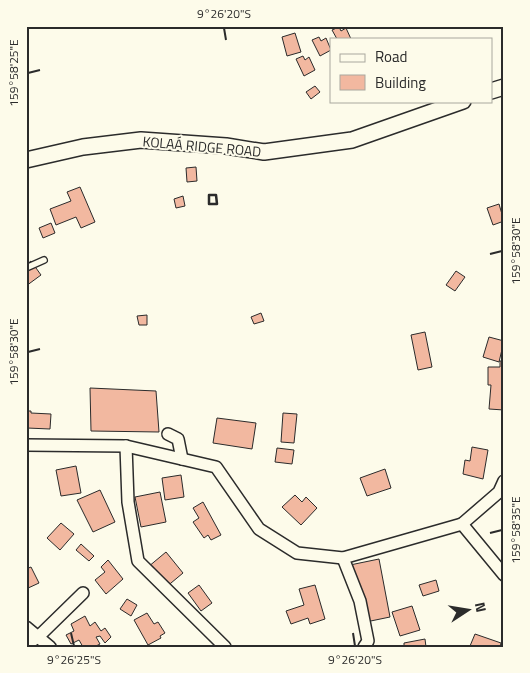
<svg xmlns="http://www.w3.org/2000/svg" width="530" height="673" font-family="'Titillium Web',sans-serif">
<rect width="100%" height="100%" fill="#fdfbea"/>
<g fill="#f2b8a0" stroke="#2b2b2b">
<polygon points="339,27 341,31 346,28 351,39 337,39 332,30"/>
<polygon points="295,33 301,52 287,56 282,37"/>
<polygon points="319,37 321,41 326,38 331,50 320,56 312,40"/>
<polygon points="303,56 305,60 309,57 315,70 304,76 296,59"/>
<polygon points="315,86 320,92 311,99 306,92"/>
<polygon points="196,167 197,181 187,182 186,168"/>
<polygon points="80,187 95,222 81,228 76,217 56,225 50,209 71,201 67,192"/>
<polygon points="183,196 185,206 176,208 174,199"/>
<polygon points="499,204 504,221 493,225 487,208"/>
<polygon points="51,223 55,233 43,238 39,228"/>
<polygon points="31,261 41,275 26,286 26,265"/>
<polygon points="456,271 465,277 455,291 446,285"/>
<polygon points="261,313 264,321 254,324 251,317"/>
<polygon points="147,315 147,325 139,325 137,316"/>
<polygon points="425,332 432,367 418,370 411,335"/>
<polygon points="489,337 504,341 499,362 483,357"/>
<polygon points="500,361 504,361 504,410 489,409 491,385 488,385 488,367 500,367"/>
<polygon points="90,388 156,391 159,432 91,431"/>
<polygon points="26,411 31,411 31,413 51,414 50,429 27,428"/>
<polygon points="283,413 297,414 294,443 281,442"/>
<polygon points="217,418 256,423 252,449 213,443"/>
<polygon points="472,447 488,450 483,479 463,474 465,460 470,461"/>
<polygon points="277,448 294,450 292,464 275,462"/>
<polygon points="76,466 81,493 61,496 56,470"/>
<polygon points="385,469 391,488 367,496 360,478"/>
<polygon points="181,475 184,497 165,500 162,478"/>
<polygon points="100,490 115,522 93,532 77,500"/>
<polygon points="160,492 166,522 141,527 135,497"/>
<polygon points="295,495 302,502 306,497 317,508 301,525 282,507"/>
<polygon points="203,502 221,535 211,540 208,535 204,538 193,522 199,518 193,508"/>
<polygon points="61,523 74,534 60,550 47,538"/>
<polygon points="81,544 94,556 89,561 76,550"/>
<polygon points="166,552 183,573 165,588 148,567"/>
<polygon points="379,559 390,617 361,623 350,565"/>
<polygon points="108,560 123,579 106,594 95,580 105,572 101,567"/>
<polygon points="31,567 39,583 26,589 26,569"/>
<polygon points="436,580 439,591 423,596 419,585"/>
<polygon points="199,585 212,603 201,611 188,593"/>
<polygon points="315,585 325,619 310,624 308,618 291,624 286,611 304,605 299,589"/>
<polygon points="127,599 137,605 131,616 120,609"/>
<polygon points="412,606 420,630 400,636 392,612"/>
<polygon points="147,613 154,624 158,622 165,633 160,636 161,638 148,645 134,620"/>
<polygon points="85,616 90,626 95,622 101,631 105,628 111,637 105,643 100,636 96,637 100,644 94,647 83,647 79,640 71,644 66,635 74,631 71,624"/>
<polygon points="475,634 501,643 500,647 470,646"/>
<polygon points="425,639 426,647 404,647 404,643"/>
</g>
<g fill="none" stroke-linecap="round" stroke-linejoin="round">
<g stroke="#2b2b2b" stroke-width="8">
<polyline id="lane" points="26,268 44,260"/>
</g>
<g stroke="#2b2b2b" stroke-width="14">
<g id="street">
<polyline points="168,434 178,439 182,459"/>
<polyline points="26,445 126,446 216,467 259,529 297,553 343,558 462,524 504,575"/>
<polyline points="126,446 128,502 138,561 225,647"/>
<polyline points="462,524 499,492 504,481"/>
<polyline points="343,558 360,601 368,641 364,647"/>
<polyline points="26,627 50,647"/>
<polyline points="26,645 38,637 83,593"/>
</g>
</g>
<g stroke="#2b2b2b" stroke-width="18">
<g id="secondary">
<polyline points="491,91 504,87"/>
<polyline points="26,160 83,147 141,140 226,146 264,152 352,140 463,101"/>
</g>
</g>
<use href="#lane" stroke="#fdfbea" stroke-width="5.5"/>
<use href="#street" stroke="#fdfbea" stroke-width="11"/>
<use href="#secondary" stroke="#fdfbea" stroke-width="15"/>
<polygon stroke="#2b2b2b" stroke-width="2.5" points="209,195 216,195 217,204 209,204"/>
</g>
<path fill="none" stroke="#2b2b2b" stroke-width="2" d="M224,28L226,40M28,73L40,70M490,254L502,251M28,352L40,349M490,533L502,530M71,633L74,646M353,633L355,646"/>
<g text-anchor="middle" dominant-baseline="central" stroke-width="4" stroke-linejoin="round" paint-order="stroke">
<g font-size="14" fill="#2b2b2b" stroke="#fdfbea">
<text transform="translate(202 146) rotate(5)">KOLAÁ RIDGE ROAD</text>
</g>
</g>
<rect width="530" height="673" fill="none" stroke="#fdfbea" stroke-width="55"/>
<rect x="330" y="38" width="162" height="65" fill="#fdfbea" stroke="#a9a89e"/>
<rect x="340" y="54" width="25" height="8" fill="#fdfbea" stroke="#a9a89e"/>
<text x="375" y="62" font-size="15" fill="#2b2b2b">Road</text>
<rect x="340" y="75" width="25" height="15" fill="#f2b8a0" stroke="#a9a89e"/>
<text x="375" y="88" font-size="15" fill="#2b2b2b">Building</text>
<g transform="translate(468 610) rotate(78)" stroke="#fdfbea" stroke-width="4" paint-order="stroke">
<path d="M0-4L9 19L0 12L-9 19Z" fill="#2b2b2b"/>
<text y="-8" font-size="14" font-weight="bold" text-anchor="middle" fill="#2b2b2b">N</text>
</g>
<rect x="28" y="28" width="474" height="618" fill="none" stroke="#2b2b2b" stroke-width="2"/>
<g font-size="12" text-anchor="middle" fill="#2b2b2b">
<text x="224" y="18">9°26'20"S</text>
<text transform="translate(14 73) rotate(-90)" y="4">159°58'25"E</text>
<text transform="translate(516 251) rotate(-90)" y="4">159°58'30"E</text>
<text transform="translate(14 352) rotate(-90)" y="4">159°58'30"E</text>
<text transform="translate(516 530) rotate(-90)" y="4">159°58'35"E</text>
<text x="74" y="664">9°26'25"S</text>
<text x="355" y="664">9°26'20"S</text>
</g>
</svg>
